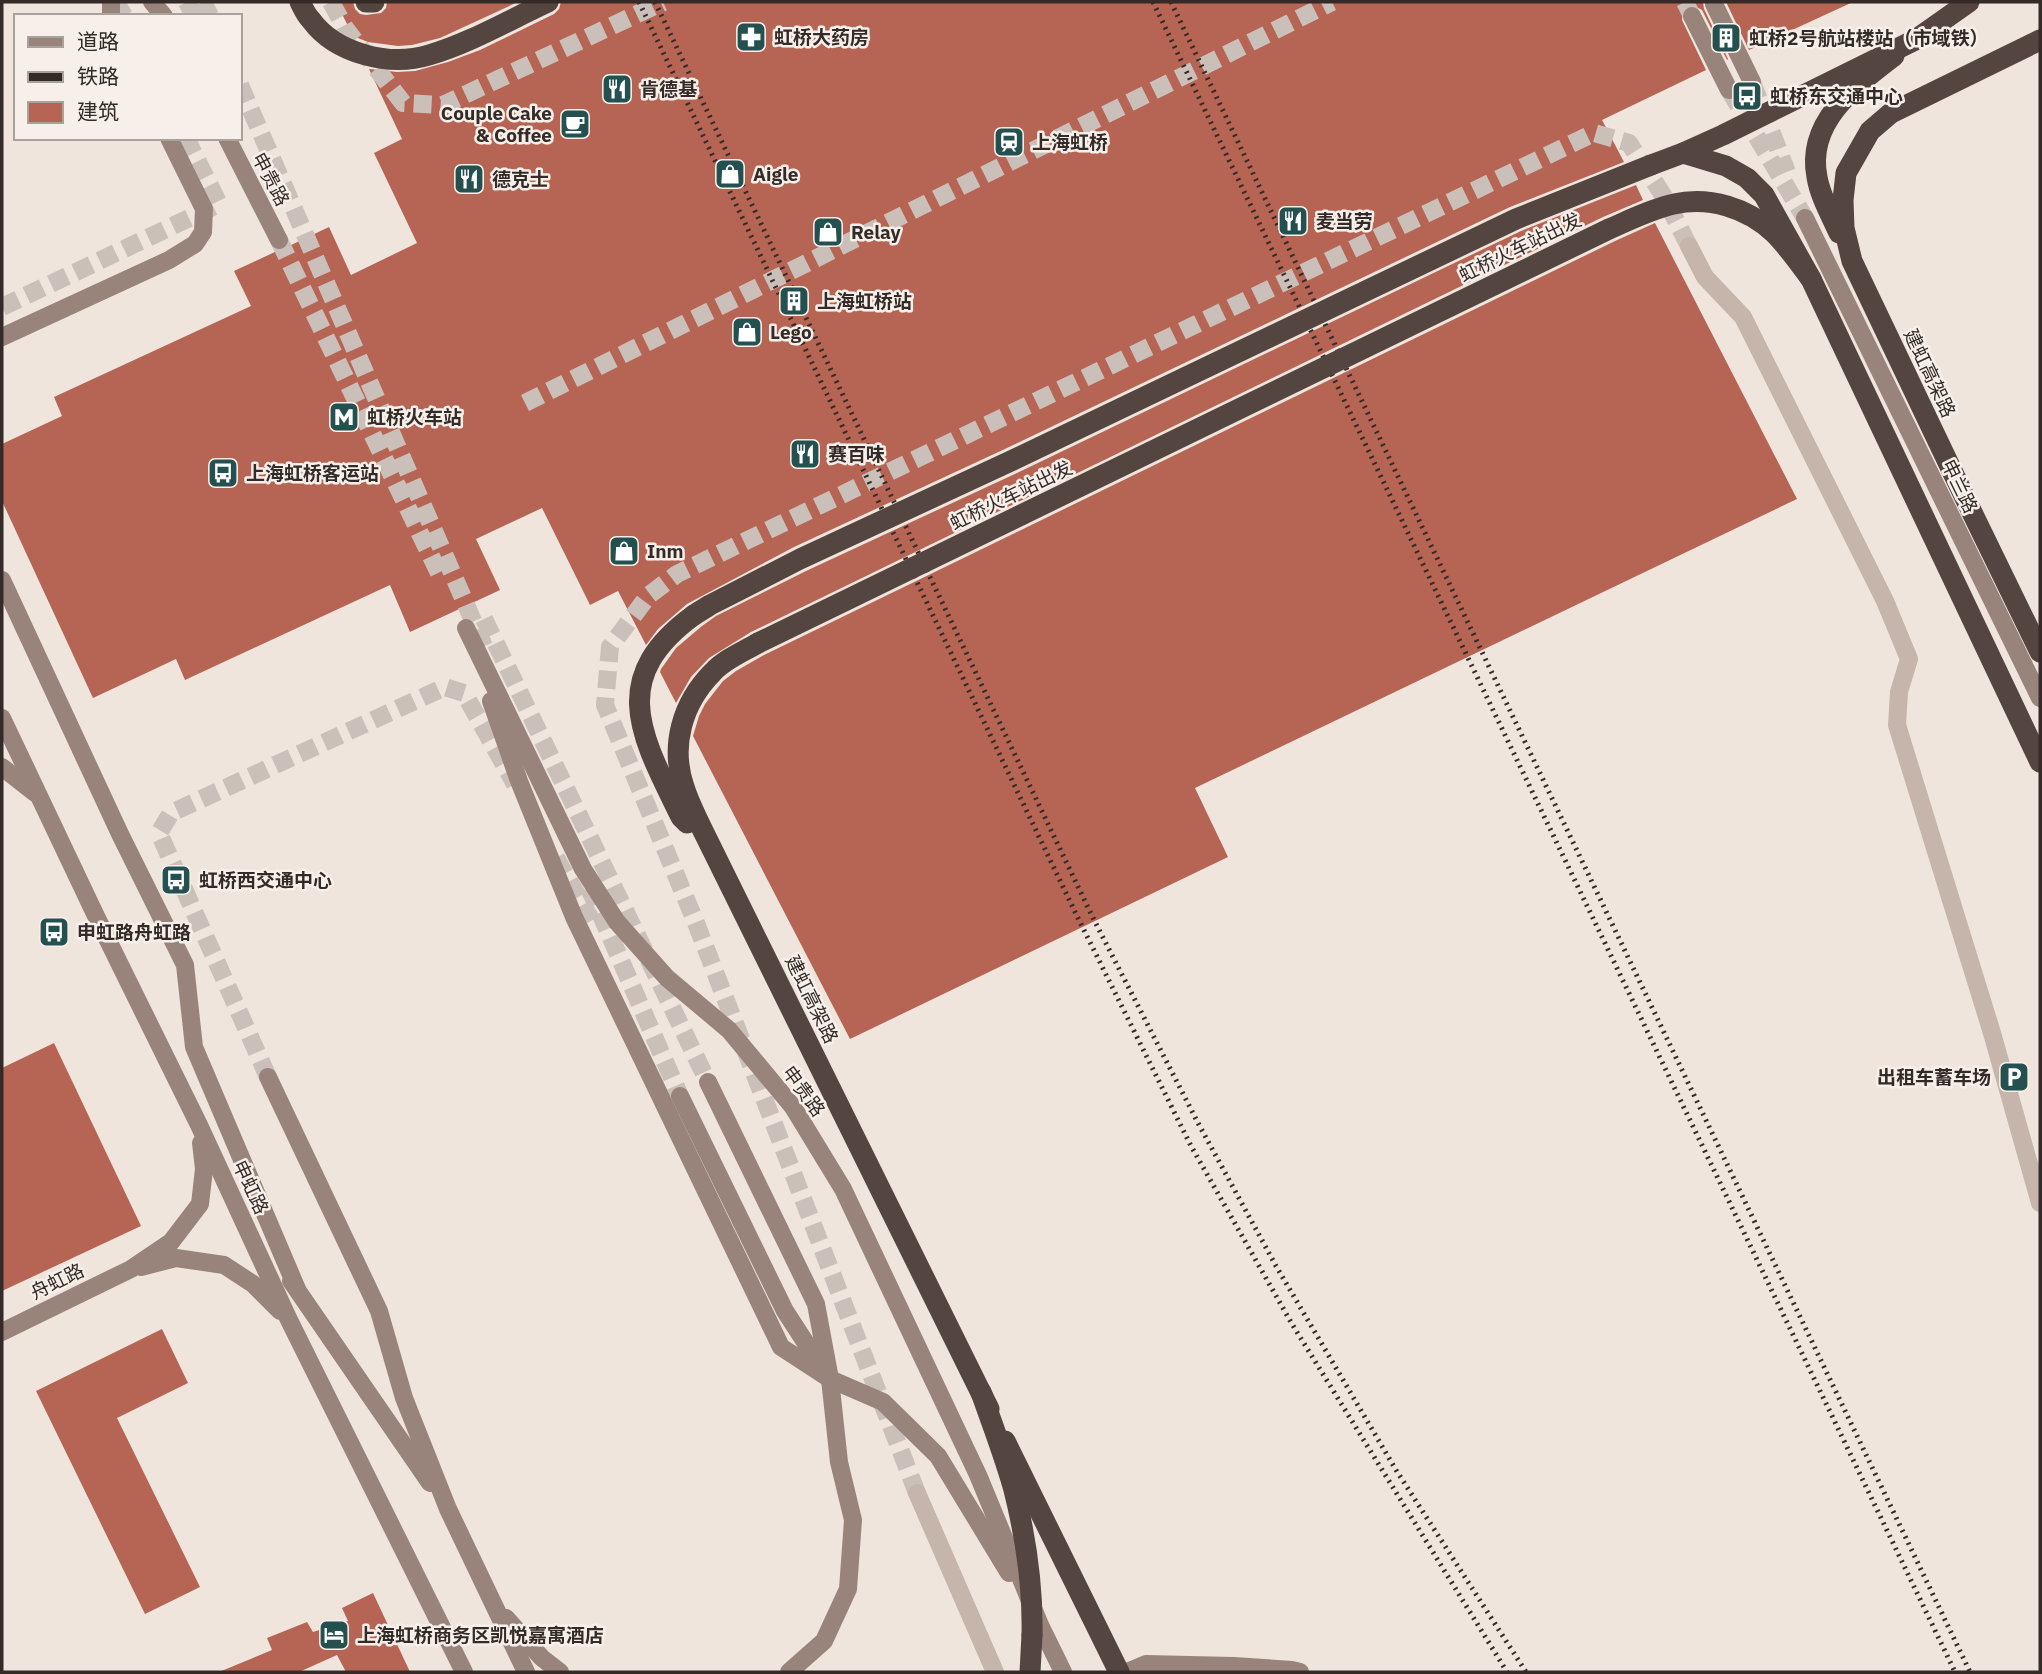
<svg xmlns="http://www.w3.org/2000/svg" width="2042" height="1674" font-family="'IBM Plex Sans','Noto Sans SC',sans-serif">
<rect width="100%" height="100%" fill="#efe5dd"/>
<g fill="#b66454">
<polygon points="336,2 353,2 355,9 360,14 366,15 381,13 386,8 387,2 518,2 440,38 412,45 398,46 368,42 353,36"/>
<polygon points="561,2 1703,2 1704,9 1728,59 1727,60 1702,10 1693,5 1686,6 1682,10 1682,20 1706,70 1602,120 1624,162 1510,207 1007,448 794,547 687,604 658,629 646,645 618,591 590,605 542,508 476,539 500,590 410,632 390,585 185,680 176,659 93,698 2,501 2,444 62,416 54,397 251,306 234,271 277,251 284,250 289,246 329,227 351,275 417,243 374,153 402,139 369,69 397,72 415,71 448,62 480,50 554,14 559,9"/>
<polygon points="1726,2 1853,2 1749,50"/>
<polygon points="1636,185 1643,200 1603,217 751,632 709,658 691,677 676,703 660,672 661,669 676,648 702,626 716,616 806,571 1019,472 1521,231"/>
<polygon points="1655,223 1797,499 1195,788 1228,857 850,1039 693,736 699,716 705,704 723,681 736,671 764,655 1615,241"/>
<polygon points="54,1043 141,1226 2,1291 2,1068"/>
<polygon points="162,1329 188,1383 117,1418 200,1587 145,1614 36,1391"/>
<polygon points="373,1593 410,1672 346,1672 337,1655 299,1672 219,1672 272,1650 267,1638 307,1622 313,1632 348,1621 342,1608"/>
</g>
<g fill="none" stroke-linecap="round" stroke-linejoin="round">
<g stroke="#cac0b9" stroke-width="18" stroke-dasharray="18 9" stroke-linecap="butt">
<polyline points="331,2 345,28 403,103 443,105 663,2"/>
<polyline points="525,403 1332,2"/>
<polyline points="917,1493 696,923 605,705 610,647 648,596 677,574 1594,133 1629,143 1663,195 1689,246"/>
</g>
<g stroke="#cac0b9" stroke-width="18" stroke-dasharray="18 9" stroke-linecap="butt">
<polyline points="116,2 124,16"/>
<polyline points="187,2 194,16"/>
<polyline points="203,2 210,16"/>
<polyline points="1685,2 1692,16"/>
<polyline points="1752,82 1787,172"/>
<polyline points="240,85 487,653"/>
<polyline points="1729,90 1805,218"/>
<polyline points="279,240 440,575"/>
<polyline points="2,307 219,204 186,138"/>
<polyline points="484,619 708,1082"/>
<polyline points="556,858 596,928"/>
<polyline points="589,888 680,1096"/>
<polyline points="268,1077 159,833 171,813 445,687 464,693 515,784"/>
</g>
<g stroke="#c5b5aa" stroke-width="18">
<polyline points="1689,246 1705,277 1743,317 1885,601 1909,659 1899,692 1897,725 1992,1033 2040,1203"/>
<polyline points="917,1493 995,1672"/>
</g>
<g stroke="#99847c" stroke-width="18">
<polyline points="152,2 164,16"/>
<polyline points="1714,4 1752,82"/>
<polyline points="111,16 111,2"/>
<polyline points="1692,16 1729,90"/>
<polyline points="227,138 279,240"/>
<polyline points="1805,218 2040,698"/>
<polyline points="2,337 169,260 195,244 203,232 204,209 169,138"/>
<polyline points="2,580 120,834 185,965 194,1047 297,1289"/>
<polyline points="466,628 583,869 617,922 667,978 729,1030 793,1107 843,1189 978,1475 1040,1625 1063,1672"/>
<polyline points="491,701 519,781 574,917 781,1347 830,1379 883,1402 938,1456 1009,1573"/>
<polyline points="2,718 95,914 199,1125 289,1320 464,1672"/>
<polyline points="2,767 35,793"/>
<polyline points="268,1077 379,1311 404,1398 448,1509 526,1672"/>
<polyline points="708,1082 816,1304 830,1379 839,1462 853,1520 848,1589 824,1641 789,1672"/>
<polyline points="680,1096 785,1311 824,1371"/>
<polyline points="141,1267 176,1258 224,1265 253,1284 280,1311"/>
<polyline points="291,1281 430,1483"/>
<polyline points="2,1332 131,1269 171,1242 200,1204 204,1169 201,1143"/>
<polyline points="506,1618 542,1658 560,1672"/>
<polyline points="1127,1672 1146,1664 1234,1666 1292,1670 1300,1672"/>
</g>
<g stroke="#544541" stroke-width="21">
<polyline points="366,2 374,2"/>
<polyline points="2040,40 1891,113 1870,131 1846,173 1843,200 1844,228 1852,261 1966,500 2040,652"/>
<polyline points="1651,165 1683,153 1726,166 1747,178 1764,195 1811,279 2040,762"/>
<path d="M1839,233C1831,215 1820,196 1817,177C1806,122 1855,86 1894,56"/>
<path d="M758,643C743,652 725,659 713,672C682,703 670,746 684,787C691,809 703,830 713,851L989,1409"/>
<path d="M687,823L681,817C642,737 606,679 694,615"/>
<polyline points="1005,1441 1119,1672"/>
<polyline points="1030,1672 1032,1635"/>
</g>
<g stroke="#342b29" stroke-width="5" stroke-dasharray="2 5" stroke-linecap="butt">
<polyline points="639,2 1077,916 1191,1146 1292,1324 1507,1672"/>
<polyline points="655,2 1093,918 1198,1123 1276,1266 1396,1470 1526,1672"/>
<polyline points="1153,2 1955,1672"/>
<polyline points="1171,2 1970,1672"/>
</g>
<g stroke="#544541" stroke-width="21">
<path d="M300,2C303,8 306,15 311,20C336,54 390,67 429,55C470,43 509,20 548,2"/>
<polyline points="1683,153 1723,135 1915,40 1969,2"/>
<polyline points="694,615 710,605 800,559 1013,460 1516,219 1651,165"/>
<path d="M758,643L1609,229C1630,220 1651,209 1674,204C1709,196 1748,208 1774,233C1788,247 1799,263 1811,279"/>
<path d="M981,1392C992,1424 1005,1457 1014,1490C1026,1538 1033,1585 1032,1635"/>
</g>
</g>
<defs>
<g id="pharmacy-square" transform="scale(1.575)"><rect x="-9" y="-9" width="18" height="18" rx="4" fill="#245050" stroke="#f7efe9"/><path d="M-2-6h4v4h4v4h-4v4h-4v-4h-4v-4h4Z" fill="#fff"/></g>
<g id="building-square" transform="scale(1.575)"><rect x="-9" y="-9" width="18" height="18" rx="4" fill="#245050" stroke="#f7efe9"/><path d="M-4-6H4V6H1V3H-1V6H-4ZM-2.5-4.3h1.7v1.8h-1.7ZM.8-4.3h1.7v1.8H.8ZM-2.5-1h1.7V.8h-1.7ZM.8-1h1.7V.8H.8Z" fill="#fff"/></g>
<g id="restaurant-square" transform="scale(1.575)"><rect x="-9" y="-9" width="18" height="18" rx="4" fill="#245050" stroke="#f7efe9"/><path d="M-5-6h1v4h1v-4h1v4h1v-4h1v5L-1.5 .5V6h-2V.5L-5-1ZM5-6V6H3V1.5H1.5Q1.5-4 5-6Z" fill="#fff"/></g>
<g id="bus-square" transform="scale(1.575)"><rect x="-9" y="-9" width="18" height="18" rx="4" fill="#245050" stroke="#f7efe9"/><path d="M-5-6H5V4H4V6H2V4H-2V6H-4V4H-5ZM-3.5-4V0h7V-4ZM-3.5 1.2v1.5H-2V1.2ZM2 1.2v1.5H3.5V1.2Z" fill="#fff"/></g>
<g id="cafe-square" transform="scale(1.575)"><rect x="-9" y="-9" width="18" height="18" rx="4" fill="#245050" stroke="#f7efe9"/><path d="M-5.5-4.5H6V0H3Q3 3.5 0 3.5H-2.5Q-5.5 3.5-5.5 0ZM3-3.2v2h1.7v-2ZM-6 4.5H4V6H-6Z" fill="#fff"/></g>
<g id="station-square" transform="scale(1.575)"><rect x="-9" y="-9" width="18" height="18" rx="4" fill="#245050" stroke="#f7efe9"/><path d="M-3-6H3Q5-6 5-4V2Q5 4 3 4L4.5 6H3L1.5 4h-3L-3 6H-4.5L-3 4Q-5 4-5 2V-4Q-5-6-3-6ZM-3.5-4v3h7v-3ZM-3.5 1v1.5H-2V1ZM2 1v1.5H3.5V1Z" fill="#fff"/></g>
<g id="shop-square" transform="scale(1.575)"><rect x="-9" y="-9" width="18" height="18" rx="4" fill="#245050" stroke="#f7efe9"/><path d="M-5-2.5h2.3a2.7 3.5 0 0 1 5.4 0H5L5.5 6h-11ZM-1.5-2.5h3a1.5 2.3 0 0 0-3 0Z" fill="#fff"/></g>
<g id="metro-square" transform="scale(1.575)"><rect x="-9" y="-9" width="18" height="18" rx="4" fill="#245050" stroke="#f7efe9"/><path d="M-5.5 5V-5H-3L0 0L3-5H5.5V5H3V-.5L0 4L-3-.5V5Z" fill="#fff"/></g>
<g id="parking-square" transform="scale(1.575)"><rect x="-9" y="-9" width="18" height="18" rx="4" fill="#245050" stroke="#f7efe9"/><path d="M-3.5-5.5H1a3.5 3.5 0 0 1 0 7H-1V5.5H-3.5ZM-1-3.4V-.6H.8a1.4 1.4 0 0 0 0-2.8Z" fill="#fff"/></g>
<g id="hotel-square" transform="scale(1.575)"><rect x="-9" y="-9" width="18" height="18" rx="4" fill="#245050" stroke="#f7efe9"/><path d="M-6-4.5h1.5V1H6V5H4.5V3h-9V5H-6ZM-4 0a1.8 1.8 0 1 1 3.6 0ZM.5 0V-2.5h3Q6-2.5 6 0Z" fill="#fff"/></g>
</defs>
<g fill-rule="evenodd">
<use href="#pharmacy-square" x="751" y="37"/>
<use href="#building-square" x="1726" y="38"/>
<use href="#restaurant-square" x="617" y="89"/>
<use href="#bus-square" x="1747" y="96"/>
<use href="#cafe-square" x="575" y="124"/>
<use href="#station-square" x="1009" y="142"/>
<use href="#shop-square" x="730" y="174"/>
<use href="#restaurant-square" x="469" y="179"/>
<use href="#restaurant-square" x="1293" y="221"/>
<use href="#shop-square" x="828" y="232"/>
<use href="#building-square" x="794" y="301"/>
<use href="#shop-square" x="747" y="332"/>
<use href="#metro-square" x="344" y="417"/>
<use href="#restaurant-square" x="805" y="454"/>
<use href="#bus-square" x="223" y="473"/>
<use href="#shop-square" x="624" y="551"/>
<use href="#bus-square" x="176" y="880"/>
<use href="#bus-square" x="54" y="932"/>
<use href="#parking-square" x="2014" y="1077"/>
<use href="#hotel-square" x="334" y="1635"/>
</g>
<g text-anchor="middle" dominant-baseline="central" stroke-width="5" stroke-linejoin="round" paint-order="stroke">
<g font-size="19" font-weight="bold" fill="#342b29" stroke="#f7efe9" text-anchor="start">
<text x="774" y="37">虹桥大药房</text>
<text x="1749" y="38">虹桥2号航站楼站（市域铁）</text>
<text x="640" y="89">肯德基</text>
<text x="1770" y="96">虹桥东交通中心</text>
<text x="552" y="113" text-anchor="end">Couple Cake<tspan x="552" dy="22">&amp; Coffee</tspan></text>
<text x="1032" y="142">上海虹桥</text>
<text x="753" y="174">Aigle</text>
<text x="492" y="179">德克士</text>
<text x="1316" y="221">麦当劳</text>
<text x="851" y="232">Relay</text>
<text x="817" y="301">上海虹桥站</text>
<text x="770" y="332">Lego</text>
<text x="367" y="417">虹桥火车站</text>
<text x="828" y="454">赛百味</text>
<text x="246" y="473">上海虹桥客运站</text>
<text x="647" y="551">Inm</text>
<text x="199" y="880">虹桥西交通中心</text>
<text x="77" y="932">申虹路舟虹路</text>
<text x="1991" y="1077" text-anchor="end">出租车蓄车场</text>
<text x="357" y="1635">上海虹桥商务区凯悦嘉寓酒店</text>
</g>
<g font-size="19" fill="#342b29" stroke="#f7efe9">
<text transform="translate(271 179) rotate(62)">申贵路</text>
<text transform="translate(1520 247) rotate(-26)">虹桥火车站出发</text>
<text transform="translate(1930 373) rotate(65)">建虹高架路</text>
<text transform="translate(1960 486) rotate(64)">申兰路</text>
<text transform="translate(1011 495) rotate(-26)">虹桥火车站出发</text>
<text transform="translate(812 999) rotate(64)">建虹高架路</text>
<text transform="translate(804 1091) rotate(54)">申贵路</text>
<text transform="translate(251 1187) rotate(65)">申虹路</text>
<text transform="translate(57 1281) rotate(-26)">舟虹路</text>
</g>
</g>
<rect width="2042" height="1674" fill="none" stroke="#342b29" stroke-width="7"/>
<rect x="14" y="14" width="228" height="126" fill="#f7efe9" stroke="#a9a19c" stroke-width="2"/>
<rect x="28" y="37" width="35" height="10" fill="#99847c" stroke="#a9a19c" stroke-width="2"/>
<text x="77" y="49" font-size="21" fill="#342b29">道路</text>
<rect x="28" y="72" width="35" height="10" fill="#342b29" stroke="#a9a19c" stroke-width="2"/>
<text x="77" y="84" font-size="21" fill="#342b29">铁路</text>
<rect x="28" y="102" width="35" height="21" fill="#b66454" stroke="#a9a19c" stroke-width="2"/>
<text x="77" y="119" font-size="21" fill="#342b29">建筑</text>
</svg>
